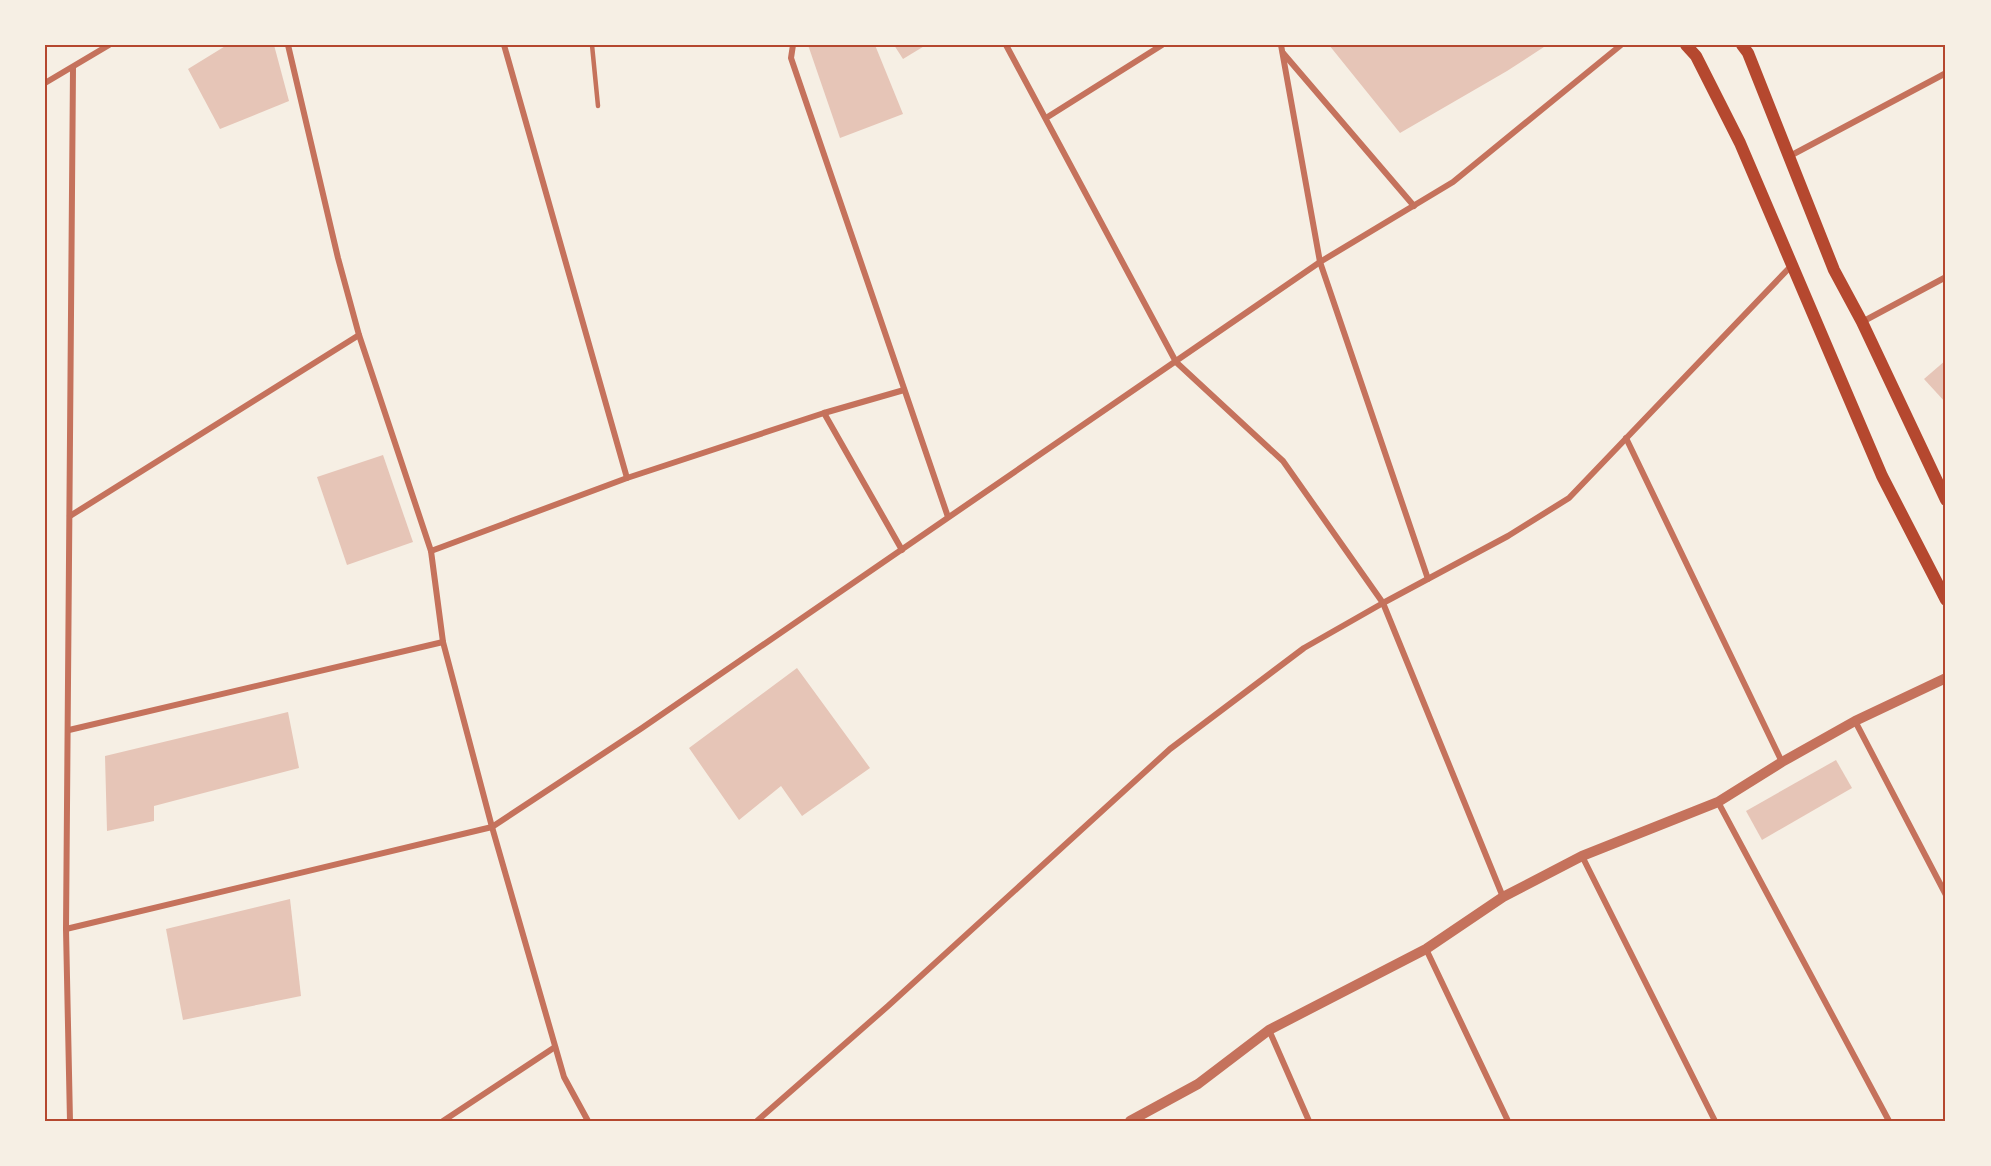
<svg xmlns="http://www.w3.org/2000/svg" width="1991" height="1166" font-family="Jost,sans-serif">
<rect width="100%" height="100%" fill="#f6efe4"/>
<g fill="#e6c5b7">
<polygon points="227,45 274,45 289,101 220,129 188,69"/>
<polygon points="808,45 875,45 903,114 840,138"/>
<polygon points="894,45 926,45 903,59"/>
<polygon points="1329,45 1428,45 1430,47 1432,45 1547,45 1507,71 1400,133"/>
<polygon points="1946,360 1946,403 1924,379"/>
<polygon points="383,455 413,542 347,565 317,477"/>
<polygon points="797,668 870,768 802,816 781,786 739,820 689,748"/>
<polygon points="288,712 299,768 154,806 154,821 107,831 105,756"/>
<polygon points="1836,760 1852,788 1762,840 1746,811"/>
<polygon points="290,899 301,996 183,1020 166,929"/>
</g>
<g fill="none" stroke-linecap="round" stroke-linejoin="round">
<polyline stroke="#c5725c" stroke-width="4.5" points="592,45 598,106"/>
<g stroke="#c5725c" stroke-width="6">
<polyline points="288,45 338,258 359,335 431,551 443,642 492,827 564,1077 588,1121"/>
<polyline points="504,45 627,478"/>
<polyline points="793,45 791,58 948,517"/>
<polyline points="1006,45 1176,362 1283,461 1383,603 1503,897"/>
<polyline points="1281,45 1320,262 1428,579"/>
<polyline points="1283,53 1414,206"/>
<polyline points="45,83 109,45"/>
<polyline points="1046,118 1162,45"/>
<polyline points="1788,157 1946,73"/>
<polyline points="1862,322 1946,277"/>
<polyline points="824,413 902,550"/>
<polyline points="1626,438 1782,762"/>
<polyline points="70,516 359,335"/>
<polyline points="431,551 627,478 824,413 904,390"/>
<polyline points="1855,721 1946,895"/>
<polyline points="69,730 443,642"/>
<polyline points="1718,802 1889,1121"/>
<polyline points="1582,856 1715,1121"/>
<polyline points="66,929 492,827 642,728 1320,262 1453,182 1621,45"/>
<polyline points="1426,949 1508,1121"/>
<polyline points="1269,1030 1309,1121"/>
<polyline points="70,1121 66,929 73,68"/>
<polyline points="443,1121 555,1047"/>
<polyline points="757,1121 888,1006 1170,749 1304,648 1383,603 1508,536 1569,498 1793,264"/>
</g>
<polyline stroke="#c5725c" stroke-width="10" points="1130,1121 1198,1084 1269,1030 1426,949 1503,897 1582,856 1718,802 1782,762 1855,721 1946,678"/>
<g stroke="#b5482f" stroke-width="12">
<polyline points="1686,45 1696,56 1740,143 1882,476 1946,600"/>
<polyline points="1742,45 1748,53 1834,270 1862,322 1946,500"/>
</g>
</g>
<rect width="1991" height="1166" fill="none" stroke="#f6efe4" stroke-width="93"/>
<rect x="46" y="46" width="1898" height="1074" fill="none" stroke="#b5482f" stroke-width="2"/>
</svg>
